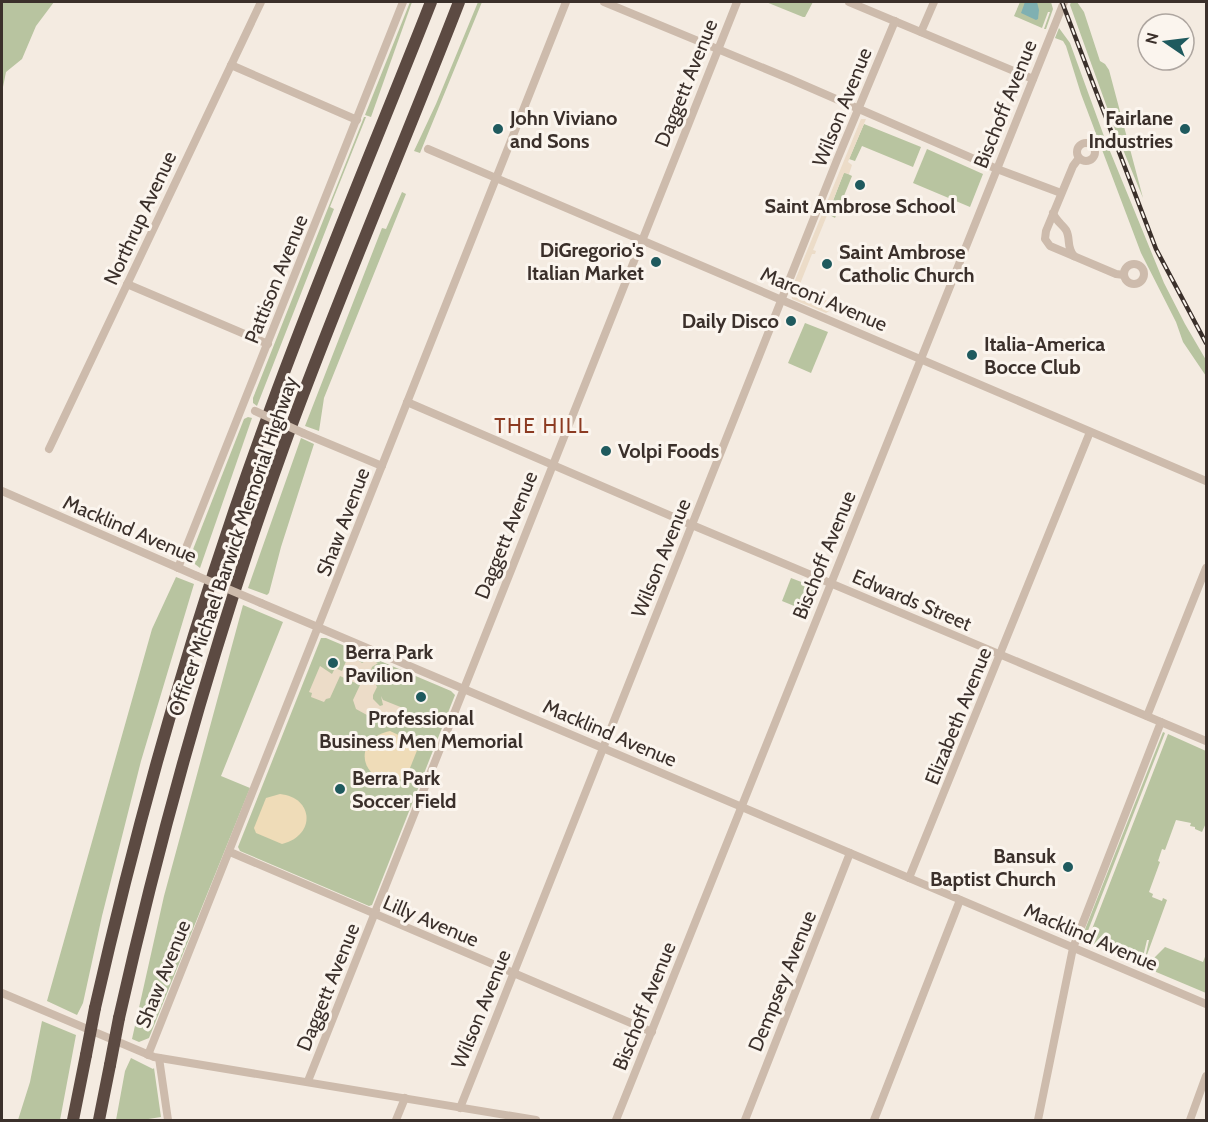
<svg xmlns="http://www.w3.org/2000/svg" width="1208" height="1122" font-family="Cabin,sans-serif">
<rect width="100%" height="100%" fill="#f4ebe1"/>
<g fill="#b8c4a0">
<polygon points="2,2 54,2 36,26 22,59 6,72 2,92"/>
<polygon points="410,2 412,2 371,117 365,115"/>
<polygon points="478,2 482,2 420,153 414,151 436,104"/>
<polygon points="766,2 813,2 805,17 803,17"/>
<polygon points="1020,2 1051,2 1053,9 1046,29 1044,29 1050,12 1048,12 1042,28 1014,16"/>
<polygon points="1071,2 1077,2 1084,12 1100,61 1105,64 1109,70 1143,198 1117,135 1070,5"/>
<polygon points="1059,28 1070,43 1105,139 1164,283 1185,324 1206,360 1206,376 1183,342 1176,322 1141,253 1081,94 1066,46 1063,41 1055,38"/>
<polygon points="364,117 366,117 330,207 334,209 257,406 253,403 253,398"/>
<polygon points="864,124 921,147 913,167 862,146 855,161 849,159"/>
<polygon points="927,149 983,174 970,207 913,183"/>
<polygon points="844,172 852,176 835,218 828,214"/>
<polygon points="402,192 406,194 324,398 319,431 305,426 382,228 386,229"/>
<polygon points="805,323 828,332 811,373 788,363"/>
<polygon points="248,417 252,418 200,568 191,561 192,552 244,419"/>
<polygon points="301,438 314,444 281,547 269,593 267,595 248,588"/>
<polygon points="176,577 194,584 141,761 102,916 83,1003 77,1015 47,1001 152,629"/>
<polygon points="791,578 817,588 809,612 782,601"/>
<polygon points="243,605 283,622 221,776 250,788 149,1038 139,1042 132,1039 164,896"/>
<polygon points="321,638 326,638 451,691 455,695 372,905 369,906 240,851 238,847"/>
<polygon points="1163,732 1165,733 1084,941 1081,940 1082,937"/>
<polygon points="1168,734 1206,751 1206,823 1202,832 1195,829 1195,827 1190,826 1191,823 1176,820 1165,850 1162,849 1158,861 1160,862 1149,892 1153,894 1152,897 1162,901 1163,898 1167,900 1144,963 1149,940 1147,940 1141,965 1087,942"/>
<polygon points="1165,947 1203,962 1206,954 1206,993 1149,969 1153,959"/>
<polygon points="42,1021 76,1035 60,1120 18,1120 30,1082"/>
<polygon points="131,1058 153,1069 154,1068 161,1117 142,1120 116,1120 125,1071"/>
</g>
<g fill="#efdcb8">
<path d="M390,731L416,743L418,748L406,778C363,792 347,740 390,731Z"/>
<path d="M280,794C313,797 317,835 282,844L256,833L254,828L266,798Z"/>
</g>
<g fill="#ecdcc8">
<polygon points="861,119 866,119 848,162 852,165 849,174 844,173 813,250 816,251 815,254 812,254 796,294 800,295 802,290 828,301 825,308 829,311 826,313 792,299 791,290"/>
<polygon points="348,650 356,654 356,659 362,663 369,659 378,663 372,667 370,673 377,687 373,695 373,699 380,706 383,705 381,696 383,700 403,708 394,718 388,720 376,720 356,709 353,700 360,685 340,676 330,698 326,699 324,702 311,697 312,693 309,692 320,666 332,674 335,668 342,671 349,654"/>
</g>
<polygon fill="#7fb0b2" points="1025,2 1037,2 1039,10 1038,19 1036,20 1021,13"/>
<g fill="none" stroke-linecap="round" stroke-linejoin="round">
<g stroke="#cdbbac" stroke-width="8">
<polyline points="604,2 790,79 997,169 1061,193"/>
<polyline points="849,2 1033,79"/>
<polyline points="921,32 934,2"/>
<polyline points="231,65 357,120"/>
<circle cx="1086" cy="152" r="9"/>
<polyline points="428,149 1206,481"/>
<polyline points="1079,158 1073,166 1046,231 1045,239 1050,246 1116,274 1124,275"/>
<path d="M1053,213C1056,221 1062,224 1066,230C1071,239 1066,247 1074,256"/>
<circle cx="1134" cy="274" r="10"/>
<polyline points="127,284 268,344"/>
<polyline points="407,402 692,525 1206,741"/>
<polyline points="303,433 382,466"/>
<polyline points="49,449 261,2"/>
<polyline points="2,491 197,576"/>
<polyline points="178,568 403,2"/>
<polyline points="261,603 1206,1004"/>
<polyline points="1147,716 1206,568"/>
<polyline points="230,852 652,1032"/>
<polyline points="909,878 1090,432"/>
<polyline points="2,993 154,1057 536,1120"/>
<polyline points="148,1055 566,2"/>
<polyline points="159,1058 168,1120"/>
<polyline points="308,1081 737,2"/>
<polyline points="460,1108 837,160 895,21"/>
<polyline points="396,1120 405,1098"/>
<polyline points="616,1120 1064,2"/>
<polyline points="745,1120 850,853"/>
<polyline points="874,1120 960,900"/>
<polyline points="1038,1120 1073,948 1161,722"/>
<polyline points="1190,1120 1206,1076"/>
</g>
<g stroke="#5c4a42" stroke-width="12">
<path d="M95,1008C140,810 195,615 265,424C316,282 376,142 431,2"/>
<path d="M119,1018C163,823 217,631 285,443C339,295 402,149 459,2"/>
<polyline points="73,1120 86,1055"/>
<polyline points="99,1120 110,1065"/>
</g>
<g stroke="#3b302b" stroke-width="4.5">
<polyline id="rail" points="1062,2 1156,249 1206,343"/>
</g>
<use href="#rail" stroke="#fbf5ee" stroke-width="2" stroke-dasharray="7" stroke-linecap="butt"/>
<g stroke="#cdbbac" stroke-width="8">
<polyline points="255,411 303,433"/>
<polyline points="197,576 261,603"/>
</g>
<g stroke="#5c4a42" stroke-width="12">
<polyline points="86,1055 95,1008"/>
<polyline points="110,1065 119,1018"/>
</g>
</g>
<g fill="#1f5a5e" stroke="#fbf5ee" stroke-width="2">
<circle cx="498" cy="129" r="6"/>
<circle cx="1185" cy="129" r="6"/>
<circle cx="860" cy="185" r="6"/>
<circle cx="656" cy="262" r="6"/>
<circle cx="827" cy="264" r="6"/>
<circle cx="791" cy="321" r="6"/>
<circle cx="972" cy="355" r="6"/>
<circle cx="606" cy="451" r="6"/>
<circle cx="333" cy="663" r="6"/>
<circle cx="421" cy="697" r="6"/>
<circle cx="340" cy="789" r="6"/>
<circle cx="1068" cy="867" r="6"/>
</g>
<g text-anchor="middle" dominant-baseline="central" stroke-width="6" stroke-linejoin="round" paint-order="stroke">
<g font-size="20" fill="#3b302b" stroke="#fbf5ee">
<text transform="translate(686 83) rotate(-68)">Daggett Avenue</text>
<text transform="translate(1005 104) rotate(-68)">Bischoff Avenue</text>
<text transform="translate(842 107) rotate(-68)">Wilson Avenue</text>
<text transform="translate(140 218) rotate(-65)">Northrup Avenue</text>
<text transform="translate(276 279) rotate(-68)">Pattison Avenue</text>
<text transform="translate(824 299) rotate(23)">Marconi Avenue</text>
<text transform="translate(343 522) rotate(-69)">Shaw Avenue</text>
<text transform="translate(130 529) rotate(23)">Macklind Avenue</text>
<text transform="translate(506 535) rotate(-68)">Daggett Avenue</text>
<text transform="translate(233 546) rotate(-71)">Officer Michael Barwick Memorial Highway</text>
<text transform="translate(824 555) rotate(-68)">Bischoff Avenue</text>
<text transform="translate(661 558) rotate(-68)">Wilson Avenue</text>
<text transform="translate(912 600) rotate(23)">Edwards Street</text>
<text transform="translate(958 716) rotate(-68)">Elizabeth Avenue</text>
<text transform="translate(610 733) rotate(23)">Macklind Avenue</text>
<text transform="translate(431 921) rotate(23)">Lilly Avenue</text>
<text transform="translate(1091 937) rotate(23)">Macklind Avenue</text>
<text transform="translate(163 974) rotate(-68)">Shaw Avenue</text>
<text transform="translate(782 981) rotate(-68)">Dempsey Avenue</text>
<text transform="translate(328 987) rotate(-68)">Daggett Avenue</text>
<text transform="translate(644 1006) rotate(-68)">Bischoff Avenue</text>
<text transform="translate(481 1009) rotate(-68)">Wilson Avenue</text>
</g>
<g font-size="20" font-weight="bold" fill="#3b302b" stroke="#fbf5ee" text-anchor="start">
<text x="510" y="118">John Viviano<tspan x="510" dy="23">and Sons</tspan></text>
<text x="1173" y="118" text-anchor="end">Fairlane<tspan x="1173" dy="23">Industries</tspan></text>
<text x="860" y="206" text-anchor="middle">Saint Ambrose School</text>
<text x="644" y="250" text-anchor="end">DiGregorio's<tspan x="644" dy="23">Italian Market</tspan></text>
<text x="839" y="252">Saint Ambrose<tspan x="839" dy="23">Catholic Church</tspan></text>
<text x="779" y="321" text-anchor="end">Daily Disco</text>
<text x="984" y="344">Italia-America<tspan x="984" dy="23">Bocce Club</tspan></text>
<text x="618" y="451">Volpi Foods</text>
<text x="345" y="652">Berra Park<tspan x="345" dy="23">Pavilion</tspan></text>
<text x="421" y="718" text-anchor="middle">Professional<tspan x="421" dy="23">Business Men Memorial</tspan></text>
<text x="352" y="778">Berra Park<tspan x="352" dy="23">Soccer Field</tspan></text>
<text x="1056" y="856" text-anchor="end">Bansuk<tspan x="1056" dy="23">Baptist Church</tspan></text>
</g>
<g font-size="21" letter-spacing="1.5" fill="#8c3b22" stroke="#fbf5ee">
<text x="542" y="425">THE HILL</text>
</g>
</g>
<rect width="1208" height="1122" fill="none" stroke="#3b302b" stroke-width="6"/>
<g transform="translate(1166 42) rotate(284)"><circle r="28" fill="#fbf5ee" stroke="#aea6a0" stroke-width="1.5"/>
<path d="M0-4.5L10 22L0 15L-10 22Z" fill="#1f5a5e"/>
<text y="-9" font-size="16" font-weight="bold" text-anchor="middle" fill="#3b302b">N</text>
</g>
</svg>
